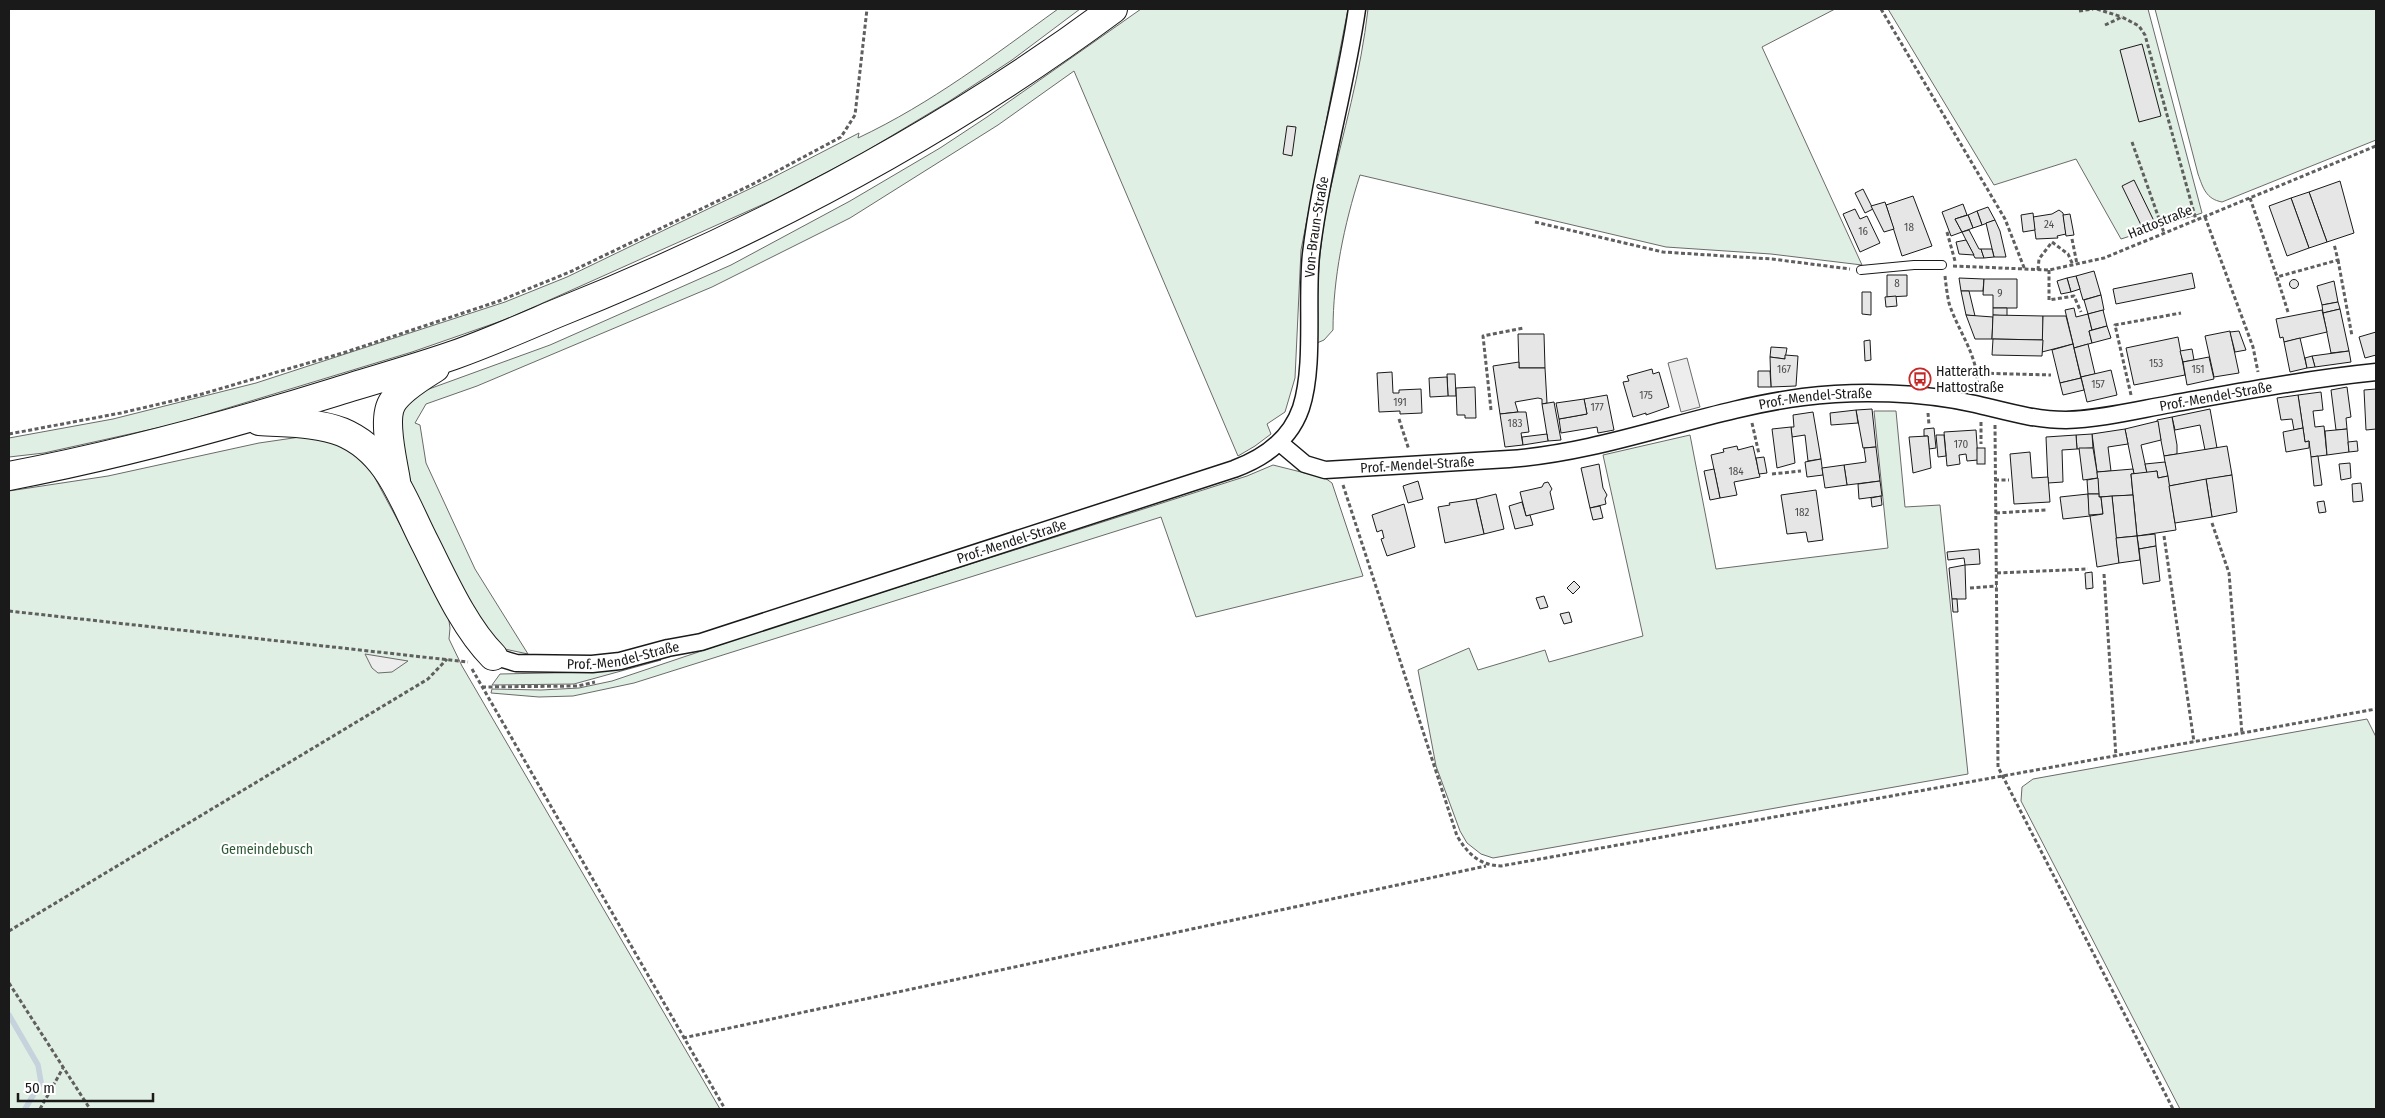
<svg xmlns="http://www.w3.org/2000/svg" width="2385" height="1118" font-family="'Fira Sans Condensed',sans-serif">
<rect width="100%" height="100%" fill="#fff"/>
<g fill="#e0efe3" stroke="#6a6a6a">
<path d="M1058,9H1080L1012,60L948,102L858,156L775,199L507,319L412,352L175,424L44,453L9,457V438L113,419L256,383L505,302L567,277L770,179L859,133L858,138C932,103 993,56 1058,9Z"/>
<path d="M1141,9H1348L1301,250L1295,378L1285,412L1267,424L1271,434L1255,446L1238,456L1074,71L998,125L850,218L712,287L477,386L426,404L415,423L420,425L426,463L475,569L528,654L500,648L492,639C458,580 397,482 396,414L418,393L550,345L731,265L850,201L940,148L987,117Z"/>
<path d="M1368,9H1835L1762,47L1862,265L1771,254L1666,247L1360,175C1344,225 1333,278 1333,330L1324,340L1317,343C1316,293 1319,244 1329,195C1343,133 1361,72 1368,9Z"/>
<polygon points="1888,9 2148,9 2202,213 2121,239 2076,159 1994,185"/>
<path d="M2155,9H2376V140L2222,202C2206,199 2203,188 2198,174Z"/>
<polygon points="1874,411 1896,411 1905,507 1940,505 1968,774 1493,858 1481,854 1467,843 1460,831 1436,766 1418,670 1469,648 1478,670 1545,650 1549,662 1643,636 1603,455 1690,435 1716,569 1888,548"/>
<polygon points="300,437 325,437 361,452 448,614 450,628 449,639 462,666 720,1109 9,1109 9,491 108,476 259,443"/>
<polygon points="1273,465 1325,478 1332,483 1363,576 1196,617 1161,517 634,683 573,696 539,697 491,693 492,689 541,690 579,688 612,681 776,626 1247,476"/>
<polygon points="661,660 574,684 492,685 500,674 596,672"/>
<polygon points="2367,719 2376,737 2376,1109 2180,1109 2021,801 2022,787 2033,779"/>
</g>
<g fill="#ededed" stroke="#6a6a6a">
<polygon points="1687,358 1700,407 1681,412 1668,363"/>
<polygon points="365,654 408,661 392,672 378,673 372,668"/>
</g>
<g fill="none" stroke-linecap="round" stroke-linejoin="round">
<polyline stroke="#c6d2dc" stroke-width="5.5" points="9,1015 38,1065 41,1082 25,1109"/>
</g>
<g fill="#e6e6e6" stroke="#1a1a1a">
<polygon points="2142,44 2161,116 2139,122 2120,50"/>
<polygon points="1287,126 1296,127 1292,156 1283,154"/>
<polygon points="2134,180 2154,221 2142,227 2122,186"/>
<polygon points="2340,181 2354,233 2327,242 2309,192"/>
<polygon points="1863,189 1873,209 1865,213 1855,193"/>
<polygon points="2309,192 2327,242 2309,248 2291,198"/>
<polygon points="1913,196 1932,246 1902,256 1886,205"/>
<polygon points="2291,198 2309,248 2287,256 2269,206"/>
<polygon points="1885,202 1894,229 1884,232 1871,206"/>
<polygon points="1963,204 1967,215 1955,219 1962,232 1951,236 1942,212"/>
<polygon points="1988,207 1995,220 1982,225 1977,211"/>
<polygon points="1855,209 1860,219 1867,216 1880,243 1860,252 1843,214"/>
<polygon points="2059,210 2063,213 2066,234 2057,236 2058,238 2036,239 2033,217 2052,214"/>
<polygon points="1977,211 1982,225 1973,228 1968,215"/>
<polygon points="2033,213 2035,230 2023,232 2021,215"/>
<polygon points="2070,214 2074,235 2066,236 2063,215"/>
<polygon points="1968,215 1973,228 1962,232 1955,219"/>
<polygon points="1995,220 2000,231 2006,257 1994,257 1986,223"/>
<polygon points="1969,230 1979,249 1981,249 1984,258 1975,258 1962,232"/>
<polygon points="1966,240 1974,255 1959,254 1956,242"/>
<polygon points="1981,249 1992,249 1994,257 1984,258"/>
<polygon points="2094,271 2101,295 2083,300 2076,276"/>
<polygon points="2192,273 2195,288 2116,304 2113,289"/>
<polygon points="1887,275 1907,275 1907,296 1887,297"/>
<polygon points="2076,276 2080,289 2071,292 2067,278"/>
<polygon points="1959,278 1984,279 1983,291 1961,291"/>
<polygon points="2067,278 2071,292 2061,294 2057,281"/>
<polygon points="1984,279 2017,279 2017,308 1993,308 1993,295 1983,295"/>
<circle cx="2294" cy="284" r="4.5"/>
<polygon points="2334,281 2338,302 2322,305 2317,286"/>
<polygon points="1961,291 1969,291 1975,316 1966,315"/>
<polygon points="1862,292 1871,292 1871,315 1862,314"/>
<polygon points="2101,295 2104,310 2088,314 2084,300"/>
<polygon points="1896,296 1897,306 1886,307 1885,297"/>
<polygon points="2338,302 2340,309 2323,313 2322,305"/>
<polygon points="1993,308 2007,308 2007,316 1993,315"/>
<polygon points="2074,308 2076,317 2088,314 2092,330 2089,331 2092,343 2074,348 2065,310"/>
<polygon points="2340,309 2349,351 2331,353 2323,313"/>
<polygon points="2103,310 2107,326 2092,330 2088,314"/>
<polygon points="2322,310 2327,332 2284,342 2283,337 2280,338 2276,319"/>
<polygon points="1966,315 1993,317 1992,339 1975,339"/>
<polygon points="1993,315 2043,316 2043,340 1992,339"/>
<polygon points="2043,316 2066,316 2073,344 2042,352"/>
<polygon points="2107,326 2111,338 2092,343 2089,331"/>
<polygon points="2230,331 2239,373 2214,377 2205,336"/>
<polygon points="2239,331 2246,350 2235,352 2230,332"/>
<polygon points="2376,332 2376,355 2365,358 2359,337"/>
<polygon points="1518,334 1544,334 1545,368 1519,368"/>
<polygon points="2178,337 2185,375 2134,385 2126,348"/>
<polygon points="2300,338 2307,368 2290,372 2284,342"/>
<polygon points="1993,339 2043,340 2042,356 1992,355"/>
<polygon points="1870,340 1871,360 1865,361 1864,341"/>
<polygon points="2073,344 2081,378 2060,383 2052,350"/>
<polygon points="2088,344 2095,374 2081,377 2074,348"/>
<polygon points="1771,347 1787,348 1785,359 1770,357"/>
<polygon points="2192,349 2194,360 2183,362 2180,351"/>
<polygon points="2349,351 2351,362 2315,367 2312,356"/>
<polygon points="1785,355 1798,356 1796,386 1771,387 1770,357 1785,359"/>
<polygon points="2312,356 2315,367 2307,368 2305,358"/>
<polygon points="2209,357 2214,379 2187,385 2183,362"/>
<polygon points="1519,362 1519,368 1545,368 1547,403 1542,404 1542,399 1538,398 1515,402 1518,412 1500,414 1493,366"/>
<polygon points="1652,369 1653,374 1659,372 1669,407 1646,415 1646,413 1633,417 1623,382 1629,381 1627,376"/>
<polygon points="2111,370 2117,395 2087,402 2081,377"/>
<polygon points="1758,371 1770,371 1771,387 1758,387"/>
<polygon points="1392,372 1393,393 1399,393 1399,390 1421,389 1422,413 1400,414 1400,411 1379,412 1377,373"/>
<polygon points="1447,374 1455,374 1456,396 1448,396"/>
<polygon points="1447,377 1448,396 1430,397 1429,378"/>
<polygon points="2081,378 2084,390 2063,395 2060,383"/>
<polygon points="1475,387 1476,418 1465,418 1465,415 1457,415 1456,388"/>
<polygon points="2347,387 2351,417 2346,418 2347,429 2336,430 2331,390"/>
<polygon points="2376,389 2376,429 2366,430 2364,390"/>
<polygon points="2321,392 2323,410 2313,411 2315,427 2324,426 2327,455 2311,457 2309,441 2305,442 2298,395"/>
<polygon points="1607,395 1614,430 1598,433 1597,427 1561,433 1559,419 1587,414 1584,399"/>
<polygon points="2298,395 2303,428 2294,430 2292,419 2281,420 2277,398"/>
<polygon points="1584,399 1587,414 1559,419 1556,403"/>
<polygon points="1554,402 1561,440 1548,441 1542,404"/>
<polygon points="1872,409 1876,447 1863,448 1856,410"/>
<polygon points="2210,409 2217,448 2205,450 2200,425 2175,430 2172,417"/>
<polygon points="1856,410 1858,423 1831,425 1830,413"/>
<polygon points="1518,412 1526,412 1529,432 1521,433 1523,445 1505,447 1500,414"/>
<polygon points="1813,412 1821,459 1808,461 1805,435 1792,437 1791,427 1794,427 1793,415"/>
<polygon points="2172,417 2177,445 2177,454 2164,456 2157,420"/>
<polygon points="2158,421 2161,440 2141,445 2147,473 2134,474 2125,429"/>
<polygon points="1791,427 1795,463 1777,468 1772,429"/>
<polygon points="1934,428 1936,448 1929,449 1928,436 1924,436 1924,429"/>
<polygon points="2303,428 2305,442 2309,441 2309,448 2286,452 2283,432"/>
<polygon points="2125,429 2128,444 2108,447 2111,471 2097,472 2092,434"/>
<polygon points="2347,429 2349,452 2327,455 2325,431"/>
<polygon points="1976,430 1978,460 1967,461 1966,454 1959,455 1960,464 1947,466 1944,432"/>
<polygon points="1547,434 1548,441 1523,445 1522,437"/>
<polygon points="2092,434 2093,448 2077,449 2076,435"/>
<polygon points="1936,435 1944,435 1946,456 1938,457"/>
<polygon points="2076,435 2077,449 2062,450 2063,482 2048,483 2046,437"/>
<polygon points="1928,436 1931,468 1913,473 1909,437"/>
<polygon points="2357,441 2358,451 2349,452 2348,442"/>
<polygon points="1737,446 1738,450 1753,446 1760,477 1734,482 1737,495 1720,498 1711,455 1724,452 1723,449"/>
<polygon points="2227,446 2232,475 2169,486 2164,456"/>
<polygon points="1876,447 1880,481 1847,485 1844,465 1866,462 1864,448"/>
<rect x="1977" y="448" width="8" height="16"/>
<polygon points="2079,448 2093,448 2098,478 2083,480"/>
<polygon points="2030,452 2032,478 2048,477 2050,502 2014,504 2010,454"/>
<polygon points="2318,456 2322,485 2314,486 2311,457"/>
<polygon points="1764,457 1767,473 1759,474 1756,458"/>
<polygon points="1821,459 1823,475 1807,477 1805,462"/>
<polygon points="2165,462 2168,476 2158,478 2157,471 2147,473 2145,464"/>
<polygon points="2350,463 2351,478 2341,480 2339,464"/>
<polygon points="1599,464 1603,488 1607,495 1605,499 1606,504 1590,508 1581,468"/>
<polygon points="1844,465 1847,485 1825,488 1822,468"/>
<polygon points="1714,469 1720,498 1710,500 1704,471"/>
<polygon points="2133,469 2134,474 2131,474 2133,495 2099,497 2097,472"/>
<polygon points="2157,471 2158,478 2168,476 2176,530 2137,536 2131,474"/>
<polygon points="2232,475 2237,512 2212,517 2206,479"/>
<polygon points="2098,478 2099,494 2088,494 2087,480"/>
<polygon points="2206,479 2212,517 2175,523 2169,486"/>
<polygon points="1418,481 1423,499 1408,503 1403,486"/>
<polygon points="1880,481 1882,496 1859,499 1858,484"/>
<polygon points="1548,482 1552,489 1550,492 1554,509 1526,516 1520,492 1542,487 1544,483"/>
<polygon points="2361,483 2363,501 2353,502 2352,484"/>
<polygon points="1816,490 1823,540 1808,542 1806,532 1787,534 1781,495"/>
<polygon points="1496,494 1504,529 1484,534 1476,499"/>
<polygon points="2088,494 2090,516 2063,519 2060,497"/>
<polygon points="2088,494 2099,494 2099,497 2101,497 2103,514 2089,515"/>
<polygon points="2133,495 2137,536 2116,538 2112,496"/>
<polygon points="1881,496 1882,505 1872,507 1871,498"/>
<polygon points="2112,496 2119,563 2097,567 2090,516 2103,514 2101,497"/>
<polygon points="1476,499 1484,534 1445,543 1438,507 1450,505 1449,503"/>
<polygon points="2324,501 2326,512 2319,513 2317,502"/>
<polygon points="1522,502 1526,516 1530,515 1533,525 1515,529 1509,506"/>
<polygon points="1404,504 1415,547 1387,556 1381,539 1384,538 1382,530 1377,532 1372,515"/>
<polygon points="1600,506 1603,518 1593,520 1590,508"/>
<polygon points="2155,534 2156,546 2139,549 2137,536"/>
<polygon points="2137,536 2140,560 2119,563 2116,538"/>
<polygon points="2156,546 2160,581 2143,584 2139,549"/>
<polygon points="1979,549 1980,564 1965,565 1964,558 1948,560 1947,552"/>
<polygon points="1965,565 1966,599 1952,599 1949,568"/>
<polygon points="2092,572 2093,588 2086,589 2085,573"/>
<polygon points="1574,581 1580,587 1573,594 1567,588"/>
<polygon points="1544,596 1548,607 1540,609 1536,598"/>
<polygon points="1952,599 1957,599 1958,612 1953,612"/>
<polygon points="1569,612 1572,622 1564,624 1560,614"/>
</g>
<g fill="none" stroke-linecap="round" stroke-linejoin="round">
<g stroke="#1a1a1a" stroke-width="10">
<polyline id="service" points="1861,270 1914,265 1942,265"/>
</g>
<g stroke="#1a1a1a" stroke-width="19">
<g id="minor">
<path id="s1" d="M1280,443L1305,464L1325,470L1509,459C1609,452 1703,410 1803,397C1858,390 1921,392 1975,404C2005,411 2034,420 2066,420C2101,419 2137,410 2171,404C2239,392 2307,379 2376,372"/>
<path id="s2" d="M493,656L516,663L592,664L620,661L668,648L701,642L1234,469C1264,458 1290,440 1301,408C1315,365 1306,300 1311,254C1321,171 1345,91 1357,9"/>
</g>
</g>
<g stroke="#1a1a1a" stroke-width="30">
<g id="trunk">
<path d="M259,421C285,423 317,422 342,432C390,452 404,503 426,545C444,581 465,628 493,656"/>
<path d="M9,476C118,455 226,426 332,393C373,380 414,369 454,355C488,343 522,328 555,314C753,235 942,136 1113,9"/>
<path d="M396,481C393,461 382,420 392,403C400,389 421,377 435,368"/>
</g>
</g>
<g stroke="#5f5f5f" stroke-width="3" stroke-dasharray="4 2.5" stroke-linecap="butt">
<polyline points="1881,9 2005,219 2025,270"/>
<polyline points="2097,9 2122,17"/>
<polyline points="2079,11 2093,9"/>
<polyline points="2105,25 2122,17 2139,26 2145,35 2196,220"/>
<polyline points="2132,142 2164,233"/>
<polyline points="2250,198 2277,277"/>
<polyline points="2205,217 2253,347 2258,372"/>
<polyline points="1535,222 1663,252 1772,259 1850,269"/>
<polyline points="1947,232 1955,261"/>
<polyline points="2072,239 2077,264"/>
<polyline points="2338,260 2352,336"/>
<polyline points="1953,266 2049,270 2104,258 2376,146"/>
<polyline points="2038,270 2039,259 2052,242 2068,254 2073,265"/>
<polyline points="2049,270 2049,300 2074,296 2081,312"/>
<path d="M1945,276C1946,285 1947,294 1949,303C1958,332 1980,357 1977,389"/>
<polyline points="2288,312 2277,277 2338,260 2334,244"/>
<polyline points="1977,373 2051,375"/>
<polyline points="2131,395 2115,325 2181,313"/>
<polyline points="1491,410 1483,336 1524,328"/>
<polyline points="1928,413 1929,425"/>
<polyline points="1399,419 1409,450"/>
<polyline points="1981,422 1981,444"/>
<polyline points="1752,423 1759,454"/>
<polyline points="1995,425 1998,767 2173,1109"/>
<polyline points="9,434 121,413 202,394 346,352 499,301 572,271 753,184 841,137 855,115 867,9"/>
<polyline points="1772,474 1801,471"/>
<polyline points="1995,480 2009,480"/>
<path d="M1343,485L1457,836C1468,854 1479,865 1501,866L2376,709"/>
<polyline points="1996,513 2047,510"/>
<polyline points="2212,523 2229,573 2242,734"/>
<polyline points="2164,536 2194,742"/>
<polyline points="1997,573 2088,569"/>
<polyline points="2104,574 2116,757"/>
<polyline points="1970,588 1997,586"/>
<polyline points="9,611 468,662"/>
<polyline points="472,669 725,1109"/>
<polyline points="482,687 578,686 595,682"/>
<polyline points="9,931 428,679 447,659"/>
<polyline points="9,983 90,1109"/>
<polyline points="683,1038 1486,866"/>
<polyline points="40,1109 63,1068"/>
</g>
<use href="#service" stroke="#fff" stroke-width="8"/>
<use href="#minor" stroke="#fff" stroke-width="16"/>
<use href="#trunk" stroke="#fff" stroke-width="28"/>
</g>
<defs>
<g id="bus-ring" transform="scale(1.125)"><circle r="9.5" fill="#fff" stroke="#c62828" stroke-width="1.5"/><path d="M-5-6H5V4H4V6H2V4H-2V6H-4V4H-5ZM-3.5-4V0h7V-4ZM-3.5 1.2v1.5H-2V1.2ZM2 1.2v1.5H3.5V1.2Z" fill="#c62828"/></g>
</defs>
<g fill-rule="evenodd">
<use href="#bus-ring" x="1920" y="379"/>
</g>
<g text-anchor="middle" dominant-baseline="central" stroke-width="4" stroke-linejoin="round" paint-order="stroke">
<g font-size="11" fill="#4d4d4d">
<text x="2049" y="224">24</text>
<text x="1909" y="227">18</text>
<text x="1863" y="231">16</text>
<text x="1897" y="283">8</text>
<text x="2000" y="293">9</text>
<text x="2156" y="363">153</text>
<text x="1784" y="369">167</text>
<text x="2198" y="369">151</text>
<text x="2098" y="384">157</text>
<text x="1646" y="395">175</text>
<text x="1400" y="402">191</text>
<text x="1597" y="407">177</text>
<text x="1515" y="423">183</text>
<text x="1961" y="444">170</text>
<text x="1736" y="471">184</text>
<text x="1802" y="512">182</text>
</g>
<g font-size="14" fill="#1a1a1a" stroke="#fff">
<text transform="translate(2160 222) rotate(-22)">Hattostraße</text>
<text stroke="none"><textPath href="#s2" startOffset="1048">Von-Braun-Straße</textPath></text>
<text stroke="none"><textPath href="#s1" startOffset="956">Prof.-Mendel-Straße</textPath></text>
<text stroke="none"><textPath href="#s1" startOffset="551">Prof.-Mendel-Straße</textPath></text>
<text stroke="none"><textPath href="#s1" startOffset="146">Prof.-Mendel-Straße</textPath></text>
<text stroke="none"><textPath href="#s2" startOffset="538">Prof.-Mendel-Straße</textPath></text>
<text stroke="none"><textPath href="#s2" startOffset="132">Prof.-Mendel-Straße</textPath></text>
</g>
<g font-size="14" fill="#1a1a1a" stroke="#fff" text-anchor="start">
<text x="1936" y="371">Hatterath<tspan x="1936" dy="16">Hattostraße</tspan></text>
</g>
<g font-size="14" fill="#2b5a34" stroke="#fff">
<text x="267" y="849">Gemeindebusch</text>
</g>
</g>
<rect width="2385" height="1118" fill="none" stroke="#1a1a1a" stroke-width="20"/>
<path d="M18 1093v8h135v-8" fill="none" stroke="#1a1a1a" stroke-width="2.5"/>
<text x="25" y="1093" font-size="15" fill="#1a1a1a" stroke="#ffffff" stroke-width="4" paint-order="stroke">50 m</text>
</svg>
